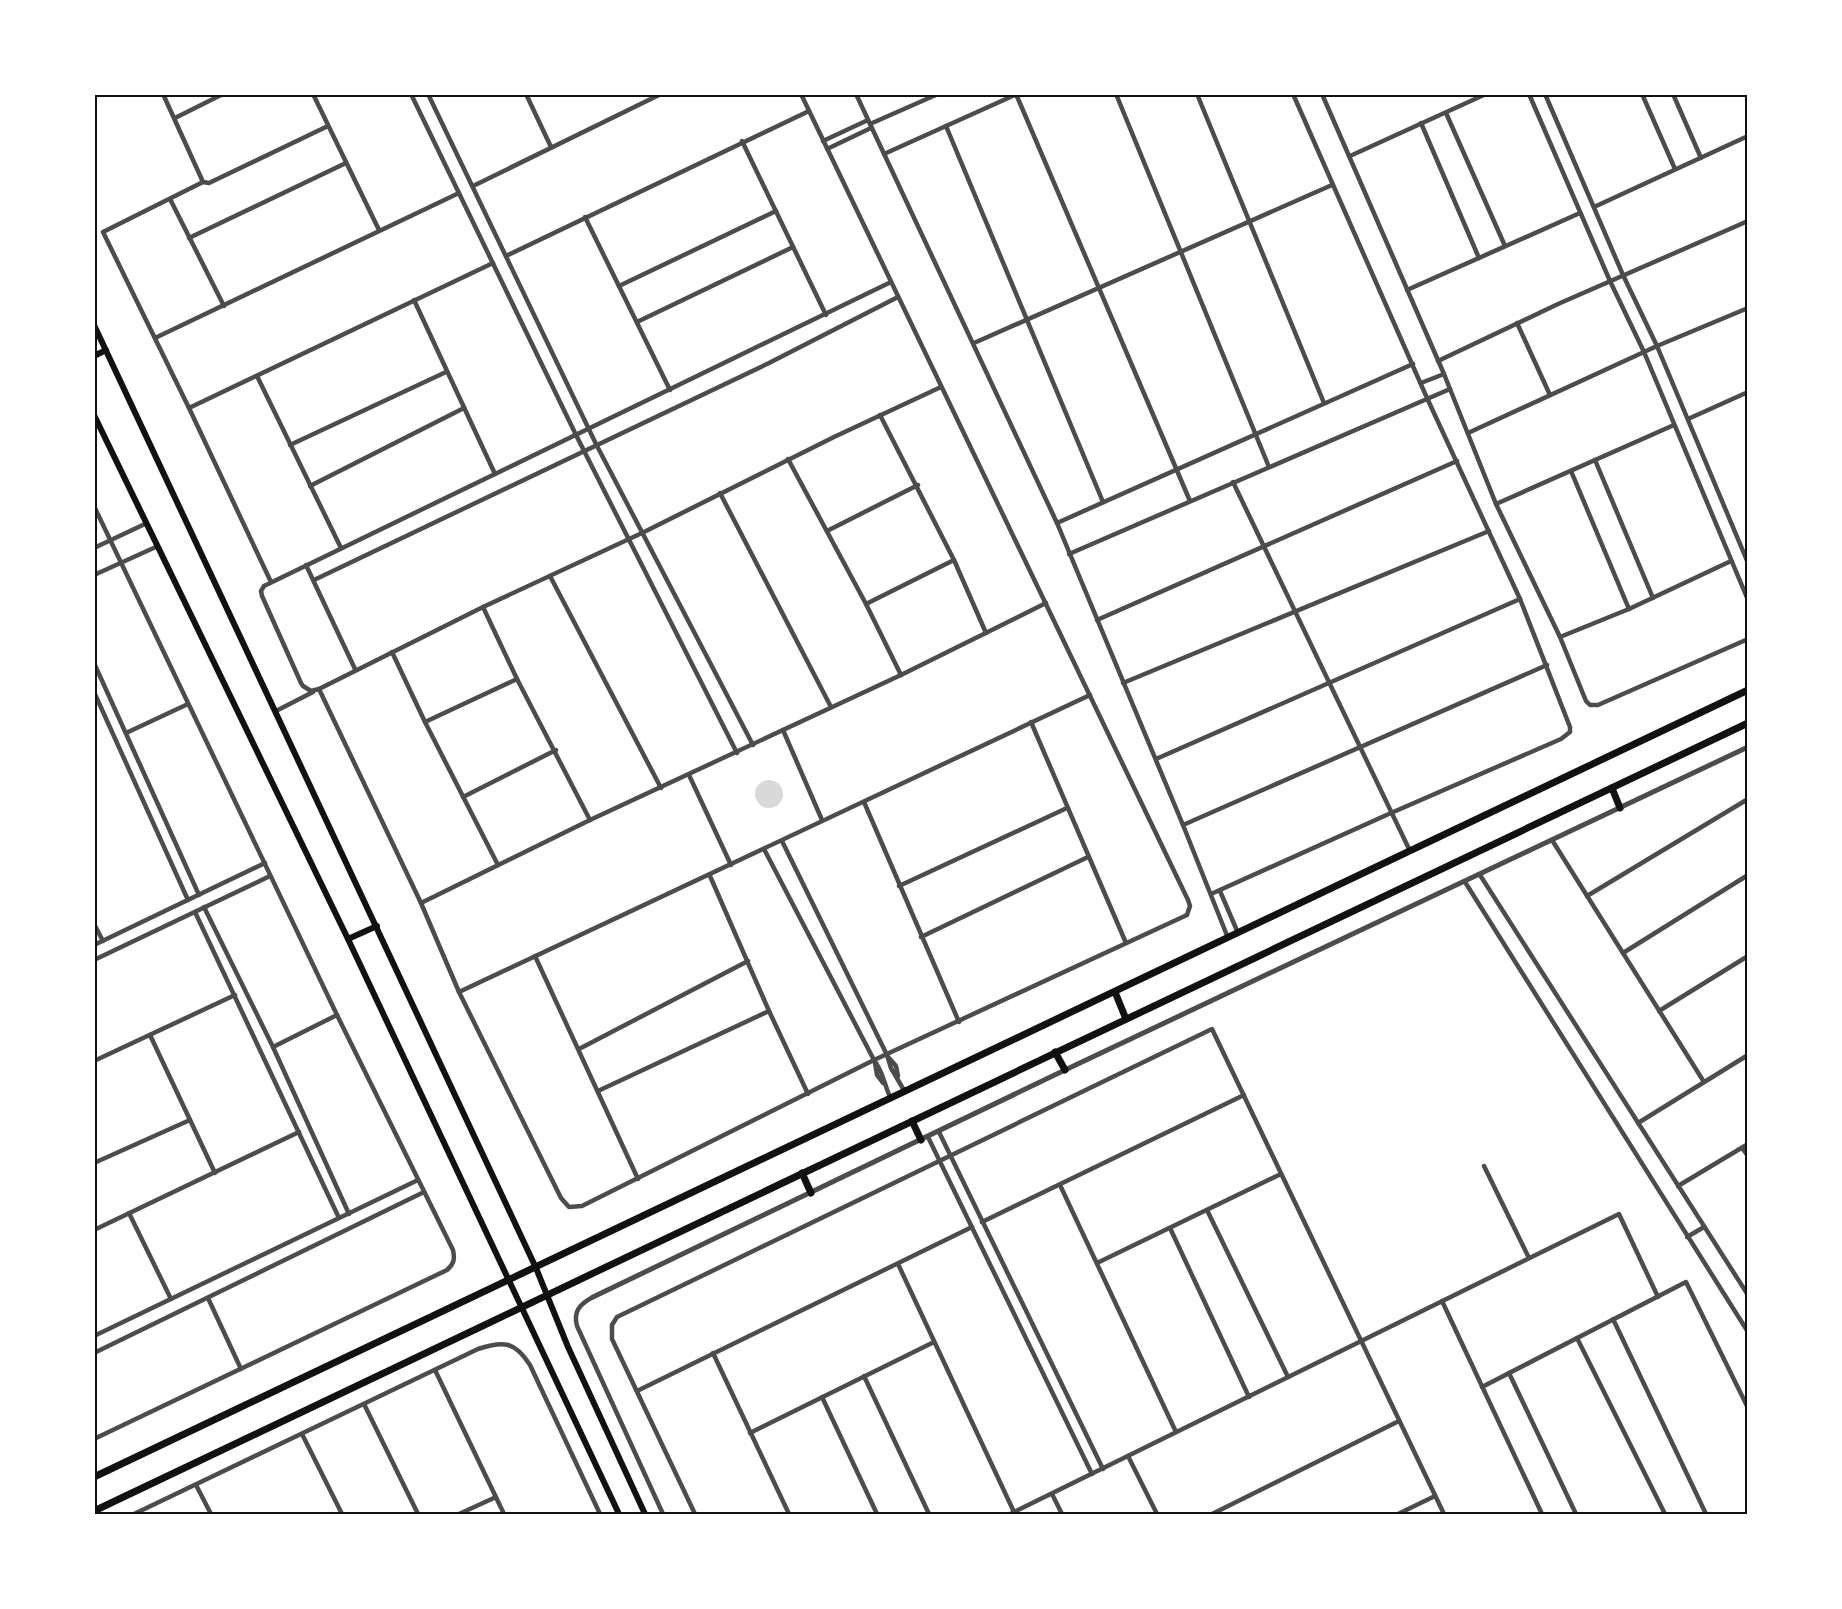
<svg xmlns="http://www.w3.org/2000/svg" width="1842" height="1609" font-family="'Sofia Sans Condensed',sans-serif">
<rect width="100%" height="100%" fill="#fff"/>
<circle fill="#d9d9d9" cx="769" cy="794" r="14"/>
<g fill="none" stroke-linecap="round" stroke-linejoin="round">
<g stroke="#4c4c4c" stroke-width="4.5">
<polyline points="163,94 203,182"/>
<polyline points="313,94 379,230"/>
<polyline points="411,94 576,435 737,753"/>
<polyline points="428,94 596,444 753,745"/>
<polyline points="526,94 551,147"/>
<polyline points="856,94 1057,523 1183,825 1228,938"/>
<polyline points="1016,94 1190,501"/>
<polyline points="1116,94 1269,467"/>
<polyline points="1197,94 1324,403"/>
<polyline points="1322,94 1444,374 1496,504 1560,637 1586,701 1590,705 1598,705 1748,639"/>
<polyline points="1529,94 1610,281 1644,352 1748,600"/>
<polyline points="1545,94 1623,275 1657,346 1748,563"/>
<polyline points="1642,94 1675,169"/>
<polyline points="1673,94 1701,158"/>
<polyline points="1446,113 1505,246"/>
<polyline points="175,118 223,94"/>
<polyline points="1421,123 1479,258"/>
<polyline points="870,124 938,94"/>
<polyline points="946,126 1103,502"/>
<polyline points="742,141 826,315"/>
<polyline points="823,141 868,120"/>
<polyline points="827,149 871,128"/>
<polyline points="884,154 1017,94"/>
<polyline points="1350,156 1486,94"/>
<polyline points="473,186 661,94"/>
<polyline points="170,199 224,306"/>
<polyline points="1594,207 1748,136"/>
<polyline points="585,217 670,390"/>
<polyline points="189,238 346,163"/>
<polyline points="506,256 809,111"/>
<polyline points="891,282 264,586 261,591 262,596 301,683 303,686 311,691 319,689 483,607 642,533 834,437 941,387"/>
<polyline points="619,286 776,211"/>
<polyline points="1407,290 1580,213"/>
<polyline points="414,300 495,474"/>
<polyline points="637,322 793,247"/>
<polyline points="1517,323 1550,395"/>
<polyline points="155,338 459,193"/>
<polyline points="974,343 1332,185"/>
<polyline points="1438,361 1558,304 1748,221"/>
<polyline points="257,376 341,548"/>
<polyline points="1421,383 1444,374"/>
<polyline points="189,408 493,263"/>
<polyline points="880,415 954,560 986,633"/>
<polyline points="1688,419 1748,392"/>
<polyline points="1468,433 1657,346 1748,308"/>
<polyline points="290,445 446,372"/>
<polyline points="788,459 866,604 901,675"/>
<polyline points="1595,460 1653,598"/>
<polyline points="1571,471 1629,609"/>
<polyline points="1233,482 1410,851"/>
<polyline points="310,486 464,408"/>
<polyline points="720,493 831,707"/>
<polyline points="1496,504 1674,425"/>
<path d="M94,506L337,1015L453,1250C455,1259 454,1264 447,1270L94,1439"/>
<polyline points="1057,523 1413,364"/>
<polyline points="827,531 918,485"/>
<polyline points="94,548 147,523"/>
<polyline points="1069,554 1450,389"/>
<polyline points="306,565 355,669"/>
<polyline points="94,575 158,546"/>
<polyline points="550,576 661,788"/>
<polyline points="314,580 769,363 898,297"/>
<polyline points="271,582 189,408 103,232 203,182 209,183 328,126"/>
<polyline points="866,604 954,560"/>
<polyline points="483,607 517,679 590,820"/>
<polyline points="1097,620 1457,461"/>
<polyline points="1560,637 1629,609 1731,561"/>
<polyline points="392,652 425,722 498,865"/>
<polyline points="94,663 199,895"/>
<polyline points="1123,683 1489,531"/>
<polyline points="319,689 421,903 459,992 561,1198 569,1207 582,1206 874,1060 1187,915 1190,906 1188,900 801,94"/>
<polyline points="94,692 188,900"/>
<polyline points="276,711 313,692"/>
<polyline points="425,722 517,679"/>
<polyline points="1031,722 1126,943"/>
<polyline points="783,730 822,820"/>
<polyline points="126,733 188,704"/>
<polyline points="1156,759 1520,599"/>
<polyline points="689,775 731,865"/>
<polyline points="463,797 556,750"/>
<polyline points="864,802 959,1022"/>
<polyline points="1183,825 1547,665"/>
<polyline points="1552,840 1704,1082"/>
<polyline points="782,841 887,1055 891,1068 905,1092"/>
<path d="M764,849L874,1060C884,1073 884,1085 891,1099"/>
<polyline points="1480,875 1748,1295"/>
<polyline points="710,876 769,1011 808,1094"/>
<polyline points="1465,882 1748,1332"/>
<polyline points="899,886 1067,808"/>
<polyline points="1220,891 1238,933"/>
<polyline points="1211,894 1391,813 1561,739 1570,732 1570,727 1520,599 1427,398 1293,94"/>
<polyline points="1587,896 1748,799"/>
<polyline points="421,903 590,820 901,675 1046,603"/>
<polyline points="204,907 273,1047 349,1214"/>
<polyline points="195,912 339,1218"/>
<polyline points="94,924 103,941"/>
<polyline points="921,937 1088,857"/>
<polyline points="94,945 265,863"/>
<polyline points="1623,953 1748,875"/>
<polyline points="535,956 638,1179"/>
<polyline points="94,960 270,876"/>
<polyline points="459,992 1090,695"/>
<polyline points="1659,1011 1748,956"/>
<polyline points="150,1035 215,1173"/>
<polyline points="273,1047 337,1015"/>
<polyline points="579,1049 748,961"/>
<polyline points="889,1058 896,1066 898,1076"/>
<polyline points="94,1061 235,995"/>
<polyline points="875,1063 877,1075 883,1083"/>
<polyline points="598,1091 769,1011"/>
<polyline points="1638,1123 1748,1055"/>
<polyline points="939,1132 1103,1469"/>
<polyline points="928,1137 1092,1474"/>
<polyline points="1742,1148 1748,1156"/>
<polyline points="94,1163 190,1120"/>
<polyline points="1484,1166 1529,1258"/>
<polyline points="1060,1185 1176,1432"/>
<polyline points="1678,1186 1748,1144"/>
<polyline points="1207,1210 1288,1377"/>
<polyline points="129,1213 171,1299"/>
<polyline points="982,1222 1244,1095"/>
<polyline points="1170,1228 1249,1397"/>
<polyline points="94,1230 299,1132"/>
<polyline points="1687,1237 1704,1227"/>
<polyline points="1097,1263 1281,1174"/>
<polyline points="898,1264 1014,1512"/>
<path d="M593,1297C580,1304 573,1311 577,1326L663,1514"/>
<polyline points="208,1298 241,1369"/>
<polyline points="1442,1301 1542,1514"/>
<polyline points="1613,1319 1706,1514"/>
<polyline points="94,1336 418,1180"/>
<polyline points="1577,1338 1665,1514"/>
<polyline points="94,1353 424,1192"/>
<polyline points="713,1353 789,1514"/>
<polyline points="435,1370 504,1514"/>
<polyline points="1509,1373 1576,1514"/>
<polyline points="864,1376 929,1514"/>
<polyline points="1482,1387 1686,1282 1748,1408"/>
<polyline points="637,1391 972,1227"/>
<polyline points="822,1397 877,1514"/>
<polyline points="364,1404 418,1514"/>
<polyline points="750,1433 934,1342"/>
<polyline points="302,1434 342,1514"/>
<polyline points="1128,1456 1157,1514"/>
<polyline points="196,1485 211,1514"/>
<polyline points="1052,1494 1062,1514"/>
<path d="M134,1514L478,1349C504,1340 515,1342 530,1365L600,1514"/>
<polyline points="459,1514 496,1497"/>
<polyline points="695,1514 612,1339 612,1325 617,1317 1212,1029 1444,1514"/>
<polyline points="1010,1514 1619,1214 1658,1297"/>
<polyline points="1212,1514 1399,1421"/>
<polyline points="1398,1514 1435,1496"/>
</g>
<polyline stroke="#4c4c4c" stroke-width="5" points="593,1297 1065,1070 1748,747"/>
<g stroke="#111" stroke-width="6">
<polyline points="94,325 536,1268 568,1347 645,1514"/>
<polyline points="94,356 106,350"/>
<polyline points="94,415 348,939 619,1514"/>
<polyline points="348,939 377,926"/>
</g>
<g stroke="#111" stroke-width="7">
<polyline points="1612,788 1620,808"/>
<polyline points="1115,992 1126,1019"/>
<polyline points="1055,1052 1065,1070"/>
<polyline points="912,1121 921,1140"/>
<polyline points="802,1173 811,1193"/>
<polyline points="94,1477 1748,690"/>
<polyline points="94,1511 1748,723"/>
</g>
</g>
<rect width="1842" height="1609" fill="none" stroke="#ffffff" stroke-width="192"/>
<rect x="96" y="96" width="1650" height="1417" fill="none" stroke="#111" stroke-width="2"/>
</svg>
